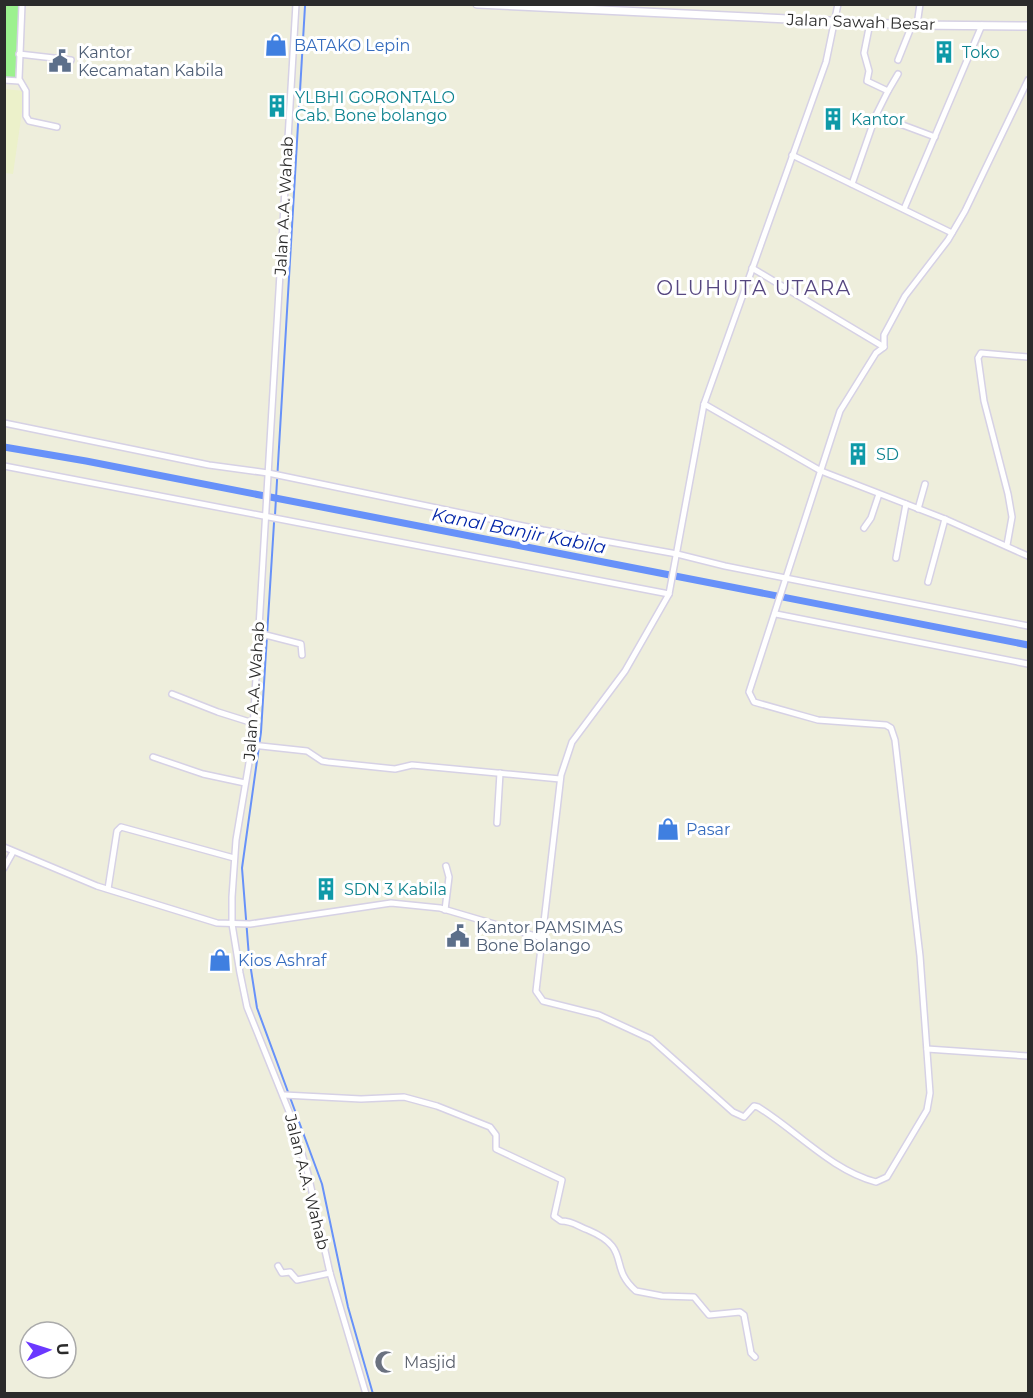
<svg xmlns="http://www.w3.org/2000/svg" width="1033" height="1398" font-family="Montserrat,sans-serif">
<rect width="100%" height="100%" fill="#eeeedc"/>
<polygon fill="#ecf1ca" points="4,89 25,91 13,174 5,173"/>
<polygon fill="#9cf18f" points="4,5 20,5 15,82 5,81"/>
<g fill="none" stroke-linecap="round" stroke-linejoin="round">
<g stroke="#6791f9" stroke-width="2">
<polyline points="275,515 305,6"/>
<polyline points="274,523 261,732 242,868 249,957 257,1008 322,1184 348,1307 373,1394"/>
</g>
<polyline stroke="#6791f9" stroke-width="7" points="4,447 86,461 1028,645"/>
<g stroke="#d6d1e5" stroke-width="8">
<g id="minor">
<polyline points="22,4 19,79 26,91 26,116 29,121 57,127"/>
<polyline points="296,4 252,745 236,840 232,897 232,924 240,973 247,1007 290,1114 308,1174 330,1273 366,1394"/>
<path d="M838,4L826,62L704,404L669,594L625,671L572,742L561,775L536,991L543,1001L599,1015L651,1039L733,1112L744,1117L754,1106L758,1107C797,1131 831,1170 876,1182L887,1177L927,1110L930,1093L920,956L895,740L891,728L886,725L818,720L754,702L749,692L840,411L876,353L884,347V335L905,296L948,240L965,211L1028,80"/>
<polyline points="917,25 920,4"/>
<polyline points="19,54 71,60"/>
<polyline points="898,60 912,25"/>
<polyline points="4,80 19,81"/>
<polyline points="888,91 898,74"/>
<polyline points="876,115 935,137"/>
<polyline points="792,155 952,233"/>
<polyline points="852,184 876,115 888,91 867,81 869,71 864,53 870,23"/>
<polyline points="904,209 982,25"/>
<polyline points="752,268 884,347"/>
<polyline points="704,404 821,471 945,519 1028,556"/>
<polyline points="4,423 209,465 268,473 543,530 677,554 725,566 1028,626"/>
<polyline points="4,466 669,594"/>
<polyline points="918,509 925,484"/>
<polyline points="864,528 871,518 879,494"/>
<polyline points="1007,545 1012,517 1008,494 984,401 978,358 981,353 1028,357"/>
<polyline points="896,558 906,504"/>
<polyline points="928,582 945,519"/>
<polyline points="776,614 1028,664"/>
<polyline points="258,633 301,644 302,655"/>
<polyline points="172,694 218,712 253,723"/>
<polyline points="252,745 307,751 322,761 328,762 395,769 412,765 560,779"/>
<polyline points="153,757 203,774 245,783"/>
<polyline points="497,823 500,773"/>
<polyline points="4,847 97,886 217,923 250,924 391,903 440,908 542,938"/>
<polyline points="4,868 13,852"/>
<polyline points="108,889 117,831 121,827 234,858"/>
<polyline points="445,910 449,877 446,866"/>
<polyline points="927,1049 1028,1056"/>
<path d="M284,1095L361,1099L404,1097L437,1106L490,1127L496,1135V1149L562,1180L554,1216L561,1221C573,1221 577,1226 588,1230C633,1249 607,1266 636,1291L662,1296L694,1297L709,1315L740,1312L744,1315L751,1353L755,1357"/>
<polyline points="278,1266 282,1273 290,1272 297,1280 330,1273"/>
</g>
</g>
<g stroke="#d6d1e5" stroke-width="10">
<polyline id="secondary" points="477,4 913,25 1028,26"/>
</g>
<use href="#minor" stroke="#fff" stroke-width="5"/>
<use href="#secondary" stroke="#fff" stroke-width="7"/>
</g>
<defs>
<g id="shop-bare" transform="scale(1.8)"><path d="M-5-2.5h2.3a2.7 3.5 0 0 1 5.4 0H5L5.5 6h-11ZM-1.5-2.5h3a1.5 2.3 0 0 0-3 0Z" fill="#3f7fe0" stroke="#fff" stroke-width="2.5" paint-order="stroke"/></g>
<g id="building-bare" transform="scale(1.8)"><path d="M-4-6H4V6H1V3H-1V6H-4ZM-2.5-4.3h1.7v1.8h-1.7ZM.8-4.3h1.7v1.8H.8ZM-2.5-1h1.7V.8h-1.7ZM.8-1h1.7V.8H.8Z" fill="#0f9aa8" stroke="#fff" stroke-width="2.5" paint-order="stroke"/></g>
<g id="civic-bare" transform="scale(1.8)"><path d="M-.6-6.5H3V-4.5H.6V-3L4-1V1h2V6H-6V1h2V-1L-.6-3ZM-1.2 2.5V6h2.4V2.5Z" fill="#5c6f8a" stroke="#fff" stroke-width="2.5" paint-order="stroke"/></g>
<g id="mosque-bare" transform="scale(1.8)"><path d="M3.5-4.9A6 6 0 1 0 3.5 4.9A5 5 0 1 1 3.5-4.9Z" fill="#6b7280" stroke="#fff" stroke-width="2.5" paint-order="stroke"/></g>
</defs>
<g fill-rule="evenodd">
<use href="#shop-bare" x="276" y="45"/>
<use href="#building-bare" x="944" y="52"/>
<use href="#civic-bare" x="60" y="61"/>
<use href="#building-bare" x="277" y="106"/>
<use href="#building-bare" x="833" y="119"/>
<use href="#building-bare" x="858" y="454"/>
<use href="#shop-bare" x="668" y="829"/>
<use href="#building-bare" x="326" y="889"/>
<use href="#civic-bare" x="458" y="936"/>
<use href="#shop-bare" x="220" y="960"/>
<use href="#mosque-bare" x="386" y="1362"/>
</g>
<g text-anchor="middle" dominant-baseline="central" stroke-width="6" stroke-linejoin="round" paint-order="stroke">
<g font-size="16" fill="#2b2b2b" stroke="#fff">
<text transform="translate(861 22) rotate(2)">Jalan Sawah Besar</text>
<text transform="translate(284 206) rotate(-87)">Jalan A.A. Wahab</text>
<text transform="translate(254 691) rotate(-86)">Jalan A.A. Wahab</text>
<text transform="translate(307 1182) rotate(76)">Jalan A.A. Wahab</text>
</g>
<g font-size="16" fill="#366cbe" stroke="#fff" text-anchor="start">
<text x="294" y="45">BATAKO Lepin</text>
<text x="686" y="829">Pasar</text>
<text x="238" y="960">Kios Ashraf</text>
</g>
<g font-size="16" fill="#4e5e75" stroke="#fff" text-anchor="start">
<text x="78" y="52">Kantor<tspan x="78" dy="18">Kecamatan Kabila</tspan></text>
<text x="476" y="927">Kantor PAMSIMAS<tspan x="476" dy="18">Bone Bolango</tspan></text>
</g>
<g font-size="16" fill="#0d838f" stroke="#fff" text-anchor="start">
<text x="962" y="52">Toko</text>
<text x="295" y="97">YLBHI GORONTALO<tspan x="295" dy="18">Cab. Bone bolango</tspan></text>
<text x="851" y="119">Kantor</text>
<text x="876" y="454">SD</text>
<text x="344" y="889">SDN 3 Kabila</text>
</g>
<g font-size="16" fill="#5b616d" stroke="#fff" text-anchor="start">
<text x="404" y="1362">Masjid</text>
</g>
<g font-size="18" font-style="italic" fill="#0225a8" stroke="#fff">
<text transform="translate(519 531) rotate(11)">Kanal Banjir Kabila</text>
</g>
<g font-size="20" letter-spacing="1.5" fill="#564780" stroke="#fff">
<text x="754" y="288">OLUHUTA UTARA</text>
</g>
</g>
<rect width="1033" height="1398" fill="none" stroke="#2b2b2b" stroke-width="12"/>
<g transform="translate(48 1350) rotate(87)"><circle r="28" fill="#ffffff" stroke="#aaaaaa" stroke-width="1.5"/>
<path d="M0-4.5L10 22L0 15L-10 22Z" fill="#6b38ff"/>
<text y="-9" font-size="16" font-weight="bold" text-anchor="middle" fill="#2b2b2b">U</text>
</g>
</svg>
